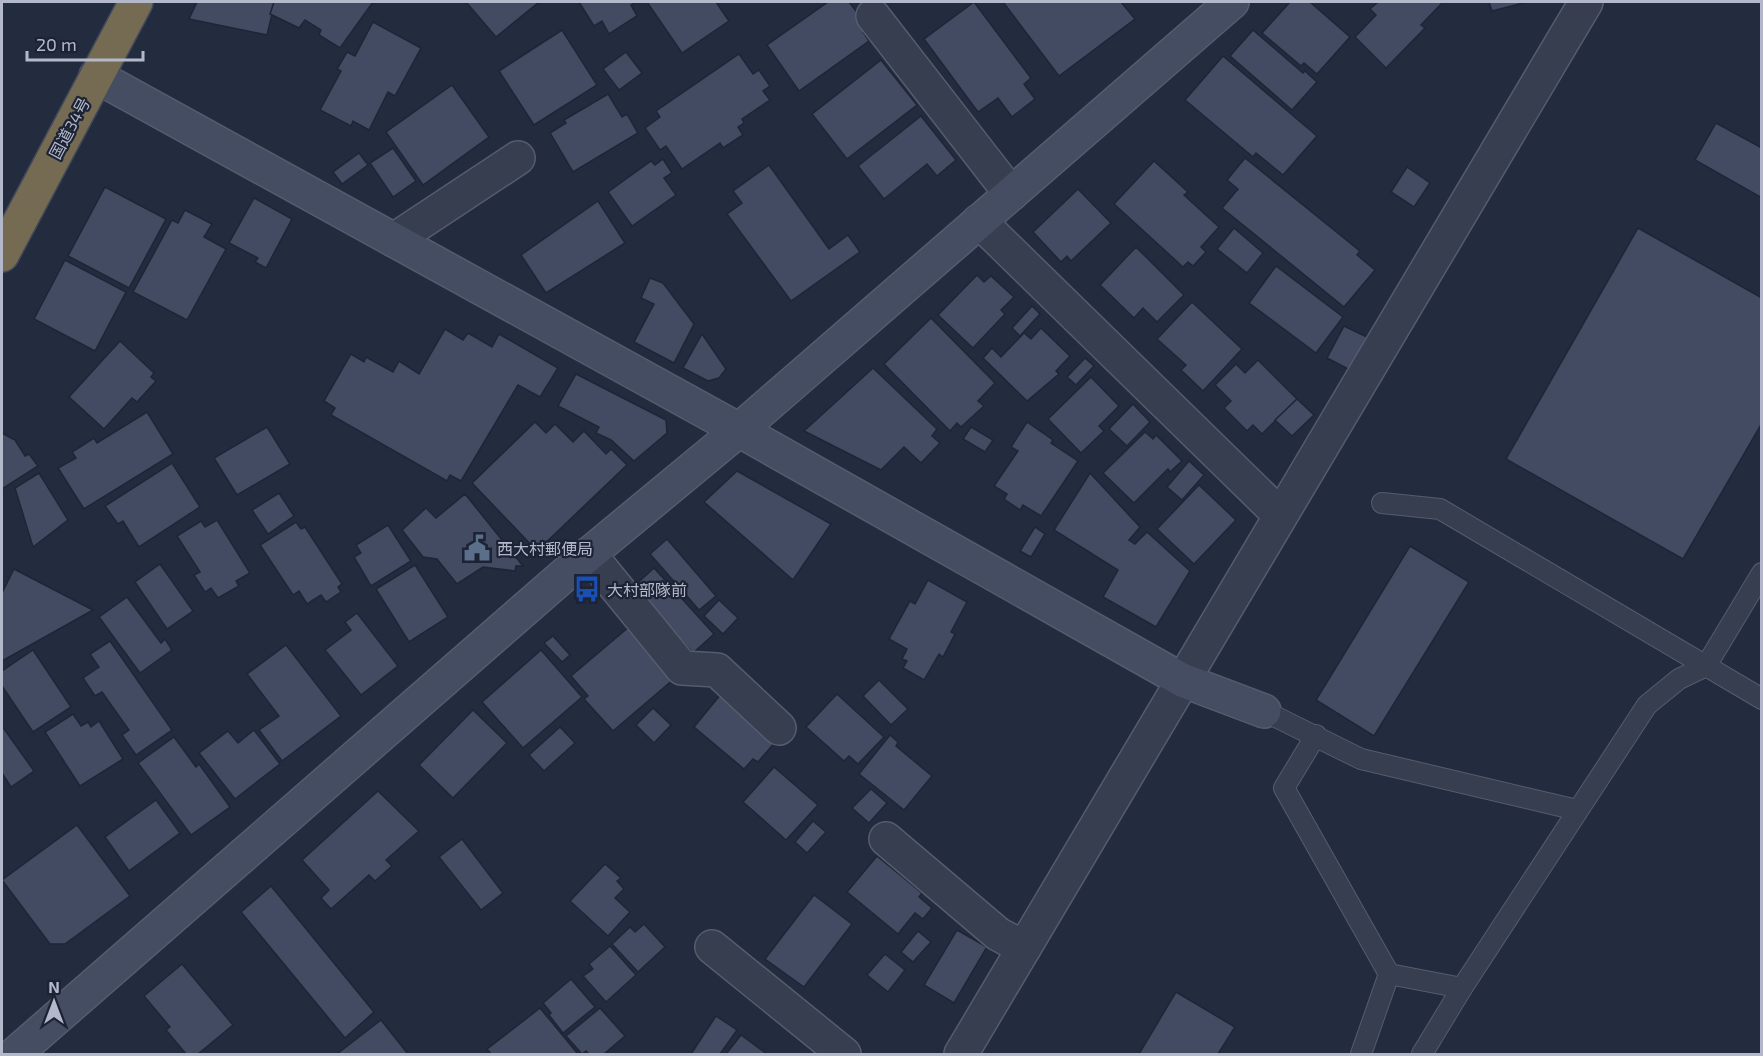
<svg xmlns="http://www.w3.org/2000/svg" width="1763" height="1056" font-family="'Exo 2','Noto Sans JP',sans-serif">
<rect width="100%" height="100%" fill="#232c3f"/>
<g fill="#424b61" stroke="#1e2536" stroke-width="1.5">
<polygon points="197,2 275,2 267,35 189,19"/>
<polygon points="274,2 373,2 340,48 319,35 321,30 305,20 299,28 270,14"/>
<polygon points="466,2 539,2 496,37"/>
<polygon points="579,2 636,2 631,5 637,16 609,34 602,21 594,26"/>
<polygon points="647,2 716,2 729,21 682,53"/>
<polygon points="828,2 849,2 869,28 863,32 869,41 799,91 767,45"/>
<polygon points="974,2 1031,78 1024,84 1035,99 1012,117 998,98 978,112 924,39"/>
<polygon points="1003,2 1121,2 1135,19 1059,76"/>
<polygon points="1290,2 1310,2 1350,37 1317,74 1304,63 1301,66 1262,33"/>
<polygon points="1378,2 1443,2 1421,25 1425,28 1386,68 1355,37 1376,15 1370,9"/>
<polygon points="1489,2 1527,2 1492,11"/>
<polygon points="373,22 421,48 395,96 388,92 369,130 353,121 351,126 320,110 341,71 337,69 347,52 355,56"/>
<polygon points="562,30 597,85 534,125 499,71"/>
<polygon points="1253,30 1303,73 1305,71 1317,82 1292,110 1230,56"/>
<polygon points="626,52 642,73 619,90 603,69"/>
<polygon points="739,54 753,74 759,70 770,86 763,91 770,100 742,119 744,123 738,127 743,135 723,148 720,143 682,169 666,146 660,150 645,128 660,117 656,111"/>
<polygon points="1223,56 1317,136 1283,175 1256,153 1253,157 1185,100"/>
<polygon points="881,60 917,105 847,159 812,114"/>
<polygon points="452,85 489,137 423,185 386,132"/>
<polygon points="608,94 622,117 627,114 638,133 573,172 550,133 566,123 564,120"/>
<polygon points="921,116 956,160 937,176 927,164 884,199 858,166"/>
<polygon points="1716,123 1762,148 1762,198 1695,160"/>
<polygon points="393,148 416,181 393,197 370,163"/>
<polygon points="359,153 368,165 342,184 333,172"/>
<polygon points="1245,158 1360,251 1357,255 1375,270 1344,307 1222,208 1238,189 1227,180"/>
<polygon points="663,159 672,173 664,178 676,195 632,226 608,192 651,161 655,165"/>
<polygon points="1154,161 1188,192 1184,195 1219,227 1201,247 1206,252 1193,266 1188,262 1183,267 1114,204"/>
<polygon points="769,165 829,249 848,235 860,252 791,301 727,214 742,203 733,191"/>
<polygon points="1407,167 1430,183 1414,207 1391,192"/>
<polygon points="105,187 166,219 129,288 68,256"/>
<polygon points="1078,189 1111,223 1071,261 1067,256 1061,262 1033,232"/>
<polygon points="254,198 292,219 266,268 255,262 258,258 229,243"/>
<polygon points="598,201 625,243 546,293 521,255"/>
<polygon points="185,210 212,224 204,237 226,249 187,320 133,292 172,220 178,223"/>
<polygon points="1234,228 1263,253 1247,273 1217,249"/>
<polygon points="1638,228 1762,298 1762,423 1683,559 1506,459"/>
<polygon points="1136,247 1184,295 1157,322 1143,308 1134,318 1100,285"/>
<polygon points="65,260 126,292 95,351 34,319"/>
<polygon points="1276,266 1343,317 1316,353 1249,303"/>
<polygon points="977,275 984,282 991,276 1014,297 1001,310 1005,314 973,348 938,315"/>
<polygon points="650,278 663,283 694,324 674,363 634,342 654,304 641,298"/>
<polygon points="1192,302 1242,349 1203,391 1181,370 1186,365 1157,339"/>
<polygon points="1032,306 1040,314 1020,336 1012,328"/>
<polygon points="931,318 995,383 978,401 984,406 961,427 957,423 950,431 884,364"/>
<polygon points="1344,326 1367,337 1350,370 1327,358"/>
<polygon points="1041,328 1070,356 1056,371 1059,374 1027,401 983,358 992,348 1001,357 1024,333 1031,339"/>
<polygon points="445,329 463,340 468,333 492,347 499,334 558,368 540,397 518,385 461,481 450,475 447,481 331,415 335,408 324,401 351,354 364,362 366,357 393,372 399,361 419,374"/>
<polygon points="702,334 726,369 719,378 708,381 683,368"/>
<polygon points="120,341 154,373 151,377 156,381 137,402 132,398 104,429 69,397"/>
<polygon points="1085,358 1094,366 1076,385 1067,377"/>
<polygon points="1258,360 1297,399 1262,434 1253,425 1247,431 1224,408 1231,401 1215,385 1236,364 1245,373"/>
<polygon points="873,368 937,429 932,436 940,443 921,463 904,447 881,470 804,431"/>
<polygon points="576,374 666,420 667,433 634,461 611,440 596,433 599,427 558,406"/>
<polygon points="1091,377 1119,406 1099,426 1104,431 1081,453 1048,419"/>
<polygon points="1297,399 1314,415 1292,436 1275,420"/>
<polygon points="1133,404 1150,422 1127,446 1109,429"/>
<polygon points="147,412 173,454 84,509 58,468 76,458 72,452 94,438 97,443"/>
<polygon points="535,422 546,433 555,424 573,442 584,431 606,454 611,449 627,465 537,551 472,483"/>
<polygon points="1027,422 1053,440 1051,443 1078,461 1041,516 1023,505 1020,510 1004,499 1007,494 994,486 1018,451 1011,447"/>
<polygon points="267,427 290,464 237,495 214,458"/>
<polygon points="971,427 993,440 985,452 963,439"/>
<polygon points="1145,432 1153,439 1156,435 1182,461 1170,472 1168,469 1134,503 1103,473"/>
<polygon points="2,433 15,440 25,456 29,454 38,466 2,489"/>
<polygon points="1189,461 1204,475 1182,500 1167,487"/>
<polygon points="172,463 200,507 139,547 123,521 118,524 105,506"/>
<polygon points="737,471 831,524 793,580 704,502"/>
<polygon points="39,473 68,520 33,547 15,488"/>
<polygon points="1090,473 1140,527 1129,540 1135,544 1147,532 1190,571 1156,627 1103,597 1118,570 1054,530"/>
<polygon points="1199,485 1236,520 1194,564 1157,529"/>
<polygon points="279,493 294,516 268,534 252,510"/>
<polygon points="465,494 523,566 516,566 515,571 483,567 457,584 437,559 423,557 402,530 426,508 436,518"/>
<polygon points="217,520 250,573 236,581 239,586 218,598 211,588 205,592 194,575 200,572 177,536 201,521 205,527"/>
<polygon points="296,522 301,529 305,527 342,584 338,587 341,592 326,602 321,595 307,604 299,591 293,595 260,545"/>
<polygon points="388,525 411,561 371,586 354,557 361,553 356,545"/>
<polygon points="1035,527 1045,534 1031,557 1020,551"/>
<polygon points="667,539 716,596 699,610 650,554"/>
<polygon points="1410,546 1469,582 1374,736 1316,700"/>
<polygon points="160,564 193,611 167,629 135,582"/>
<polygon points="415,565 448,617 409,642 376,589"/>
<polygon points="654,568 714,634 693,653 633,587"/>
<polygon points="14,569 93,610 2,661 2,593"/>
<polygon points="928,580 967,602 951,632 955,634 943,657 939,654 924,680 903,668 907,661 902,659 907,649 889,639 910,601 915,604"/>
<polygon points="127,597 161,643 165,639 172,650 140,673 99,617"/>
<polygon points="719,600 738,618 723,634 704,616"/>
<polygon points="357,613 398,666 361,695 325,650 351,630 345,622"/>
<polygon points="630,626 675,678 613,731 584,699 588,696 571,676"/>
<polygon points="553,636 570,655 562,662 544,643"/>
<polygon points="110,641 172,730 136,755 122,735 129,730 102,692 95,696 83,678 99,667 90,654"/>
<polygon points="286,645 341,716 282,761 259,730 279,716 247,674"/>
<polygon points="33,650 71,707 33,732 2,686 2,671"/>
<polygon points="541,650 582,697 523,748 482,702"/>
<polygon points="879,680 908,709 891,725 863,696"/>
<polygon points="721,694 776,741 758,762 753,759 744,769 694,727"/>
<polygon points="837,694 884,737 858,764 849,756 844,761 806,727"/>
<polygon points="653,708 671,725 654,743 636,725"/>
<polygon points="473,710 507,743 453,798 419,765"/>
<polygon points="73,714 81,726 88,722 91,727 99,721 123,759 80,786 45,732"/>
<polygon points="2,726 34,771 11,787 2,773"/>
<polygon points="560,727 575,743 544,771 529,755"/>
<polygon points="254,730 280,764 235,799 199,753 228,731 238,743"/>
<polygon points="890,735 898,742 896,746 932,776 904,810 859,774"/>
<polygon points="174,737 196,767 199,764 230,807 191,835 138,763"/>
<polygon points="774,767 818,805 786,840 743,802"/>
<polygon points="871,789 887,803 869,823 852,808"/>
<polygon points="378,791 419,831 386,860 392,866 375,881 369,875 331,909 321,898 329,890 302,860"/>
<polygon points="156,800 180,833 129,871 105,837"/>
<polygon points="813,821 826,832 807,853 795,842"/>
<polygon points="77,825 130,896 65,944 50,944 2,880"/>
<polygon points="462,839 503,893 481,910 439,857"/>
<polygon points="877,856 922,893 919,897 932,908 923,919 915,913 898,934 847,892"/>
<polygon points="605,864 621,878 617,881 624,889 615,898 630,912 608,936 570,901"/>
<polygon points="271,886 374,1012 345,1038 241,912"/>
<polygon points="814,895 852,924 804,987 765,959"/>
<polygon points="644,924 665,947 638,972 612,944 630,927 635,932"/>
<polygon points="957,930 987,947 954,1003 924,985"/>
<polygon points="918,931 931,942 913,962 901,952"/>
<polygon points="610,946 636,975 606,1002 583,976 593,969 589,964"/>
<polygon points="885,954 905,970 888,992 867,975"/>
<polygon points="182,964 233,1025 198,1054 186,1054 166,1030 170,1027 144,996"/>
<polygon points="571,979 595,1007 563,1033 549,1015 551,1013 543,1003"/>
<polygon points="1176,992 1235,1027 1218,1054 1139,1054"/>
<polygon points="540,1008 578,1054 491,1054 487,1049"/>
<polygon points="600,1008 625,1036 604,1054 589,1054 586,1051 582,1054 566,1036"/>
<polygon points="716,1016 737,1030 720,1054 691,1054"/>
<polygon points="381,1020 408,1054 337,1054"/>
<polygon points="741,1035 767,1054 726,1054"/>
</g>
<g fill="none" stroke-linecap="round" stroke-linejoin="round">
<g stroke="#555c6d" stroke-width="22">
<g id="lane">
<polyline points="1382,503 1440,509 1762,699"/>
<polyline points="1264,711 1361,759 1577,810"/>
<polyline points="1316,735 1284,788 1389,974 1462,988"/>
<polyline points="1361,1054 1389,974"/>
<polyline points="1422,1054 1462,988 1647,705 1679,679 1706,666 1762,573"/>
</g>
</g>
<g stroke="#555c6d" stroke-width="36">
<g id="street">
<polyline points="873,16 1011,194"/>
<polyline points="979,221 1280,515"/>
<polyline points="394,240 518,158"/>
<polyline points="589,554 682,668 717,670 779,728"/>
<polyline points="886,839 998,934 1024,948"/>
<polyline points="712,947 844,1054"/>
<polyline points="961,1054 1586,2"/>
</g>
</g>
<g stroke="#555c6d" stroke-width="36">
<g id="secondary">
<polyline points="96,76 739,430 1182,680 1264,711"/>
<polyline points="15,1054 571,569 739,430 1232,2"/>
</g>
</g>
<g stroke="#42495a" stroke-width="36">
<polyline id="highway" points="2,255 136,2"/>
</g>
<use href="#lane" stroke="#373e4f" stroke-width="20"/>
<use href="#street" stroke="#373e4f" stroke-width="33"/>
<use href="#secondary" stroke="#454d62" stroke-width="33"/>
<use href="#highway" stroke="#756b53" stroke-width="33"/>
</g>
<defs>
<g id="civic-bare" transform="scale(2.07)"><path d="M-.6-6.5H3V-4.5H.6V-3L4-1V1h2V6H-6V1h2V-1L-.6-3ZM-1.2 2.5V6h2.4V2.5Z" fill="#5c6f8a" stroke="#1c2334" stroke-width="2.5" paint-order="stroke"/></g>
<g id="bus-bare" transform="scale(2.07)"><path d="M-5-6H5V4H4V6H2V4H-2V6H-4V4H-5ZM-3.5-4V0h7V-4ZM-3.5 1.2v1.5H-2V1.2ZM2 1.2v1.5H3.5V1.2Z" fill="#1a4fb4" stroke="#1c2334" stroke-width="2.5" paint-order="stroke"/></g>
</defs>
<g fill-rule="evenodd">
<use href="#civic-bare" x="477" y="548"/>
<use href="#bus-bare" x="587" y="589"/>
</g>
<g text-anchor="middle" dominant-baseline="central" stroke-width="4.5" stroke-linejoin="round" paint-order="stroke">
<g font-size="16" fill="#b3b9ca" stroke="#1c2334">
<text transform="translate(69 128) rotate(-62)">国道34号</text>
</g>
<g font-size="16" fill="#b3b9ca" stroke="#1c2334" text-anchor="start">
<text x="497" y="548">西大村郵便局</text>
<text x="607" y="589">大村部隊前</text>
</g>
</g>
<rect width="1763" height="1056" fill="none" stroke="#b3b9ca" stroke-width="6"/>
<g transform="translate(54 1002)" stroke="#1c2334" stroke-width="4.5" paint-order="stroke">
<path d="M0-4.5L10 22L0 15L-10 22Z" fill="#b3b9ca"/>
<text y="-9" font-size="16" font-weight="bold" text-anchor="middle" fill="#b3b9ca">N</text>
</g>
<path d="M27 51v9h116v-9" fill="none" stroke="#b3b9ca" stroke-width="3"/>
<text x="36" y="51" font-size="18" fill="#b3b9ca" stroke="#1c2334" stroke-width="4.5" paint-order="stroke">20 m</text>
</svg>
